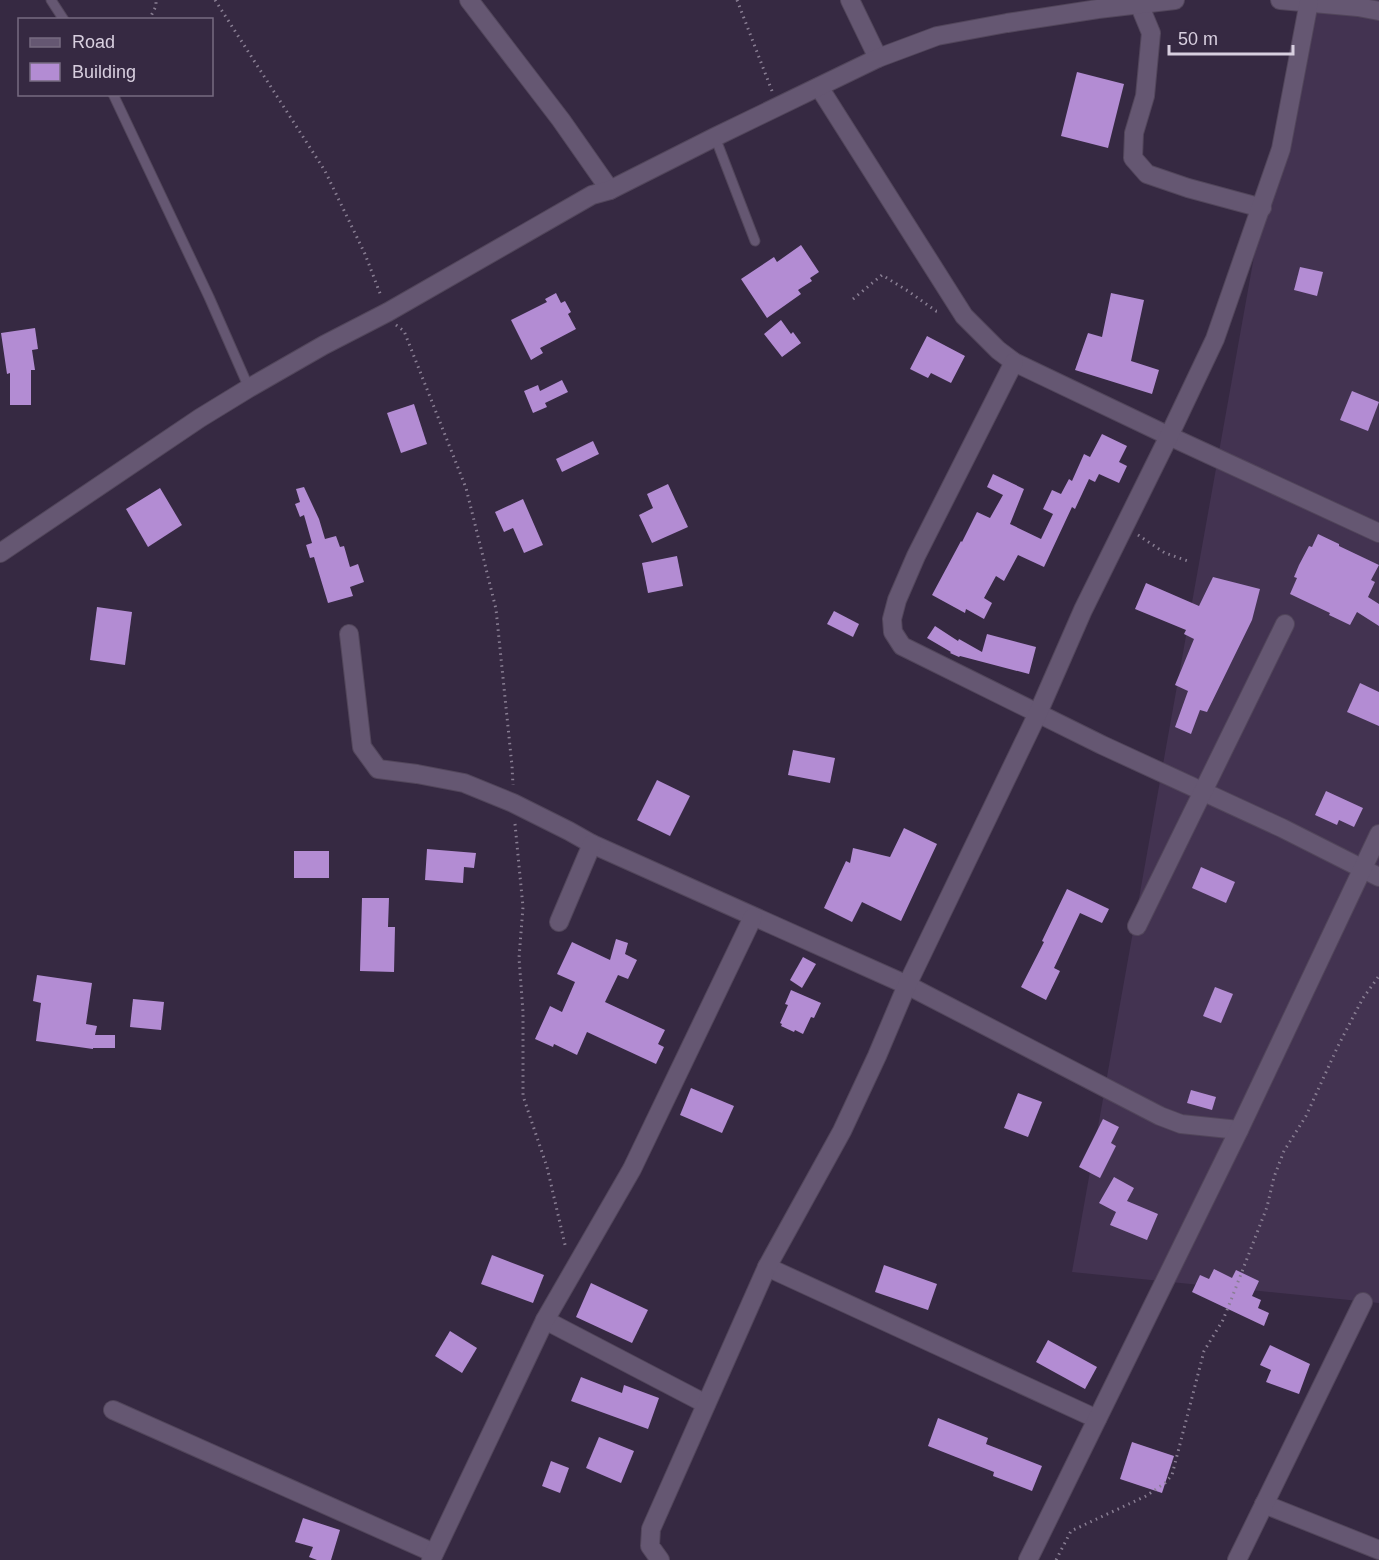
<svg xmlns="http://www.w3.org/2000/svg" width="1379" height="1560" font-family="Arial,sans-serif">
<rect width="100%" height="100%" fill="#362942"/>
<polygon fill="#433351" points="1300,0 1379,0 1379,1303 1072,1272"/>
<g fill="#b38cd3">
<polygon points="1077,72 1124,84 1108,148 1061,136"/>
<polygon points="801,245 819,272 810,278 812,281 798,290 801,294 767,318 741,279 774,257 777,262"/>
<polygon points="1300,267 1323,272 1317,296 1294,290"/>
<polygon points="556,293 561,303 565,301 571,312 568,314 576,329 540,348 543,353 531,360 511,320 547,302 545,299"/>
<polygon points="1111,293 1144,300 1131,361 1159,370 1152,394 1075,370 1088,333 1102,337"/>
<polygon points="781,320 791,334 793,332 801,343 782,357 764,334"/>
<polygon points="35,328 38,349 32,350 35,370 31,370 31,405 10,405 10,373 7,374 1,333"/>
<polygon points="927,336 965,356 951,383 931,373 928,378 910,369"/>
<polygon points="562,380 568,392 545,403 547,407 533,413 524,391 538,385 540,391"/>
<polygon points="1352,391 1379,402 1368,431 1340,420"/>
<polygon points="414,404 427,444 401,453 387,413"/>
<polygon points="1102,434 1127,446 1119,462 1127,466 1119,483 1099,474 1095,482 1089,479 1075,509 1072,507 1044,567 1018,555 1004,581 996,576 984,598 992,603 984,619 966,609 965,613 932,595 961,541 962,542 977,512 990,518 1003,495 987,487 993,474 1024,489 1010,524 1041,539 1053,514 1043,509 1052,490 1061,494 1069,479 1072,481 1084,454 1090,457"/>
<polygon points="593,441 599,454 562,472 556,459"/>
<polygon points="668,484 688,527 652,543 639,515 653,508 647,494"/>
<polygon points="304,487 319,519 325,539 336,536 340,547 344,546 350,567 358,564 364,582 350,587 353,596 328,603 314,557 310,558 306,545 312,543 304,515 300,517 295,504 300,502 296,489"/>
<polygon points="160,488 182,525 148,547 126,509"/>
<polygon points="523,499 543,545 524,553 513,528 504,532 495,512"/>
<polygon points="1318,534 1339,544 1339,546 1379,565 1371,580 1375,582 1368,597 1379,604 1379,626 1357,612 1350,625 1329,615 1330,613 1290,594 1297,578 1294,577 1299,565 1309,546 1312,547"/>
<polygon points="677,556 683,586 648,593 642,563"/>
<polygon points="1213,577 1260,589 1252,620 1207,712 1200,710 1191,734 1175,727 1188,691 1175,685 1194,639 1184,634 1186,630 1135,609 1146,583 1199,606"/>
<polygon points="97,607 132,612 125,665 90,660"/>
<polygon points="834,611 859,624 853,637 827,624"/>
<polygon points="935,626 958,641 959,639 982,652 987,634 1036,647 1029,674 960,656 959,657 950,653 951,652 927,638"/>
<polygon points="1360,683 1379,692 1379,726 1347,712"/>
<polygon points="793,750 835,758 830,783 788,775"/>
<polygon points="657,780 690,796 670,836 637,820"/>
<polygon points="1326,791 1363,808 1354,827 1339,820 1337,825 1315,815"/>
<polygon points="904,828 937,844 901,921 862,902 852,922 824,908 846,861 850,863 853,848 890,857"/>
<polygon points="427,849 476,853 474,868 464,867 463,883 425,880"/>
<rect x="294" y="851" width="35" height="27"/>
<polygon points="1201,867 1235,882 1226,903 1192,888"/>
<polygon points="1067,889 1109,909 1102,923 1080,913 1054,968 1060,971 1046,1000 1021,987 1044,942 1042,941"/>
<polygon points="362,898 389,898 388,927 395,927 394,972 360,971"/>
<polygon points="616,939 628,943 625,954 637,960 628,979 618,975 605,1002 665,1030 658,1044 664,1047 656,1064 587,1032 577,1055 554,1044 553,1047 535,1039 550,1006 562,1012 575,982 557,974 572,942 610,960"/>
<polygon points="803,957 816,964 802,988 790,980"/>
<polygon points="37,975 92,983 86,1024 97,1026 95,1035 115,1035 115,1048 93,1048 93,1049 36,1041 41,1003 33,1001"/>
<polygon points="1215,987 1233,994 1221,1023 1203,1016"/>
<polygon points="791,990 821,1003 814,1018 811,1017 803,1034 795,1030 794,1032 781,1026 782,1024 780,1023 788,1005 785,1004"/>
<polygon points="133,999 164,1002 161,1030 130,1027"/>
<polygon points="691,1088 734,1106 722,1133 680,1115"/>
<polygon points="1191,1090 1216,1097 1212,1110 1187,1103"/>
<polygon points="1018,1093 1042,1102 1028,1137 1004,1128"/>
<polygon points="1103,1119 1119,1127 1111,1143 1116,1146 1100,1178 1079,1167"/>
<polygon points="1114,1177 1134,1188 1127,1201 1158,1214 1147,1240 1110,1225 1116,1212 1099,1203"/>
<polygon points="492,1255 544,1275 533,1303 481,1284"/>
<polygon points="884,1265 937,1284 928,1310 875,1292"/>
<polygon points="1214,1269 1232,1278 1236,1270 1259,1281 1252,1296 1261,1300 1258,1308 1269,1313 1264,1326 1192,1292 1200,1275 1209,1279"/>
<polygon points="591,1283 648,1310 632,1343 576,1317"/>
<polygon points="450,1331 477,1348 462,1373 435,1356"/>
<polygon points="1048,1340 1097,1367 1085,1389 1036,1362"/>
<polygon points="1270,1345 1310,1364 1299,1394 1266,1382 1271,1370 1260,1365"/>
<polygon points="581,1377 622,1393 624,1385 659,1398 648,1429 571,1401"/>
<polygon points="938,1418 988,1438 986,1444 1042,1466 1032,1491 993,1476 994,1472 928,1446"/>
<polygon points="599,1437 634,1451 621,1483 586,1468"/>
<polygon points="1132,1442 1174,1456 1162,1493 1120,1479"/>
<polygon points="551,1461 569,1468 560,1493 542,1486"/>
<polygon points="303,1518 340,1530 331,1560 317,1560 309,1557 313,1547 295,1542"/>
</g>
<g fill="none" stroke-linecap="round" stroke-linejoin="round">
<g stroke="#52465b" stroke-width="11">
<g id="lane">
<polyline points="51,0 64,20"/>
<polyline points="113,94 209,297 249,388"/>
<polyline points="715,137 755,241"/>
</g>
</g>
<g stroke="#52465b" stroke-width="20">
<g id="street">
<polyline points="469,0 561,120 610,190"/>
<polyline points="850,0 878,58"/>
<polyline points="1280,0 1358,7 1379,11"/>
<polyline points="1139,4 1151,33 1145,96 1134,133 1133,158 1147,174 1188,188 1262,208"/>
<polyline points="819,87 964,316 998,350 1014,362 1169,436 1379,533"/>
<polyline points="1014,362 916,556 897,600 892,619 893,632 902,646 1102,745 1282,828 1379,877"/>
<polyline points="0,553 200,418 249,388 324,345 388,312 592,195 610,190 715,137 878,58 937,36 1007,23 1098,9 1175,0"/>
<polyline points="349,634 362,747 378,769 417,774 464,783 513,803 569,831 592,844 907,985 1160,1116 1181,1124 1239,1130"/>
<polyline points="559,922 592,844"/>
<polyline points="1137,926 1285,624"/>
<polyline points="767,1267 1097,1419"/>
<polyline points="545,1320 706,1404"/>
<polyline points="113,1410 434,1553"/>
<polyline points="1264,1504 1379,1550"/>
<polyline points="431,1560 545,1320 632,1169 753,917"/>
<polyline points="660,1560 650,1546 651,1529 767,1267 842,1131 877,1056 907,985 1038,713 1083,610 1169,436 1215,339 1281,149 1309,2"/>
<polyline points="1028,1560 1239,1130 1379,834"/>
<polyline points="1237,1560 1363,1302"/>
</g>
</g>
<g stroke="#897e93" stroke-width="3" stroke-dasharray="1.5 4.5" stroke-linecap="butt">
<polyline points="215,0 325,171 365,254 381,296"/>
<polyline points="737,0 772,91"/>
<polyline points="149,20 156,6 156,0"/>
<polyline points="853,299 882,275 908,291 936,311 941,312"/>
<polyline points="396,325 404,331 466,488 496,609 512,766 513,785"/>
<polyline points="1138,535 1165,553 1188,561"/>
<polyline points="515,824 523,907 519,958 523,1012 523,1096 547,1167 566,1249"/>
<polyline points="1056,1560 1071,1531 1146,1496 1165,1483 1172,1475 1204,1351 1223,1320 1231,1300 1267,1207 1274,1177 1284,1151 1306,1116 1338,1046 1363,998 1379,976"/>
</g>
<use href="#lane" stroke="#655772" stroke-width="9"/>
<use href="#street" stroke="#655772" stroke-width="18"/>
</g>
<rect x="18" y="18" width="195" height="78" fill="#362942" stroke="#776b81" stroke-width="1.5"/>
<rect x="30" y="38" width="30" height="9" fill="#655772" stroke="#776b81" stroke-width="1.5"/>
<text x="72" y="48" font-size="18" fill="#d8cfdf">Road</text>
<rect x="30" y="63" width="30" height="18" fill="#b38cd3" stroke="#776b81" stroke-width="1.5"/>
<text x="72" y="78" font-size="18" fill="#d8cfdf">Building</text>
<path d="M1169 45v9h124v-9" fill="none" stroke="#d8cfdf" stroke-width="3"/>
<text x="1178" y="45" font-size="18" fill="#d8cfdf" stroke="#362942" stroke-width="4.5" paint-order="stroke">50 m</text>
</svg>
